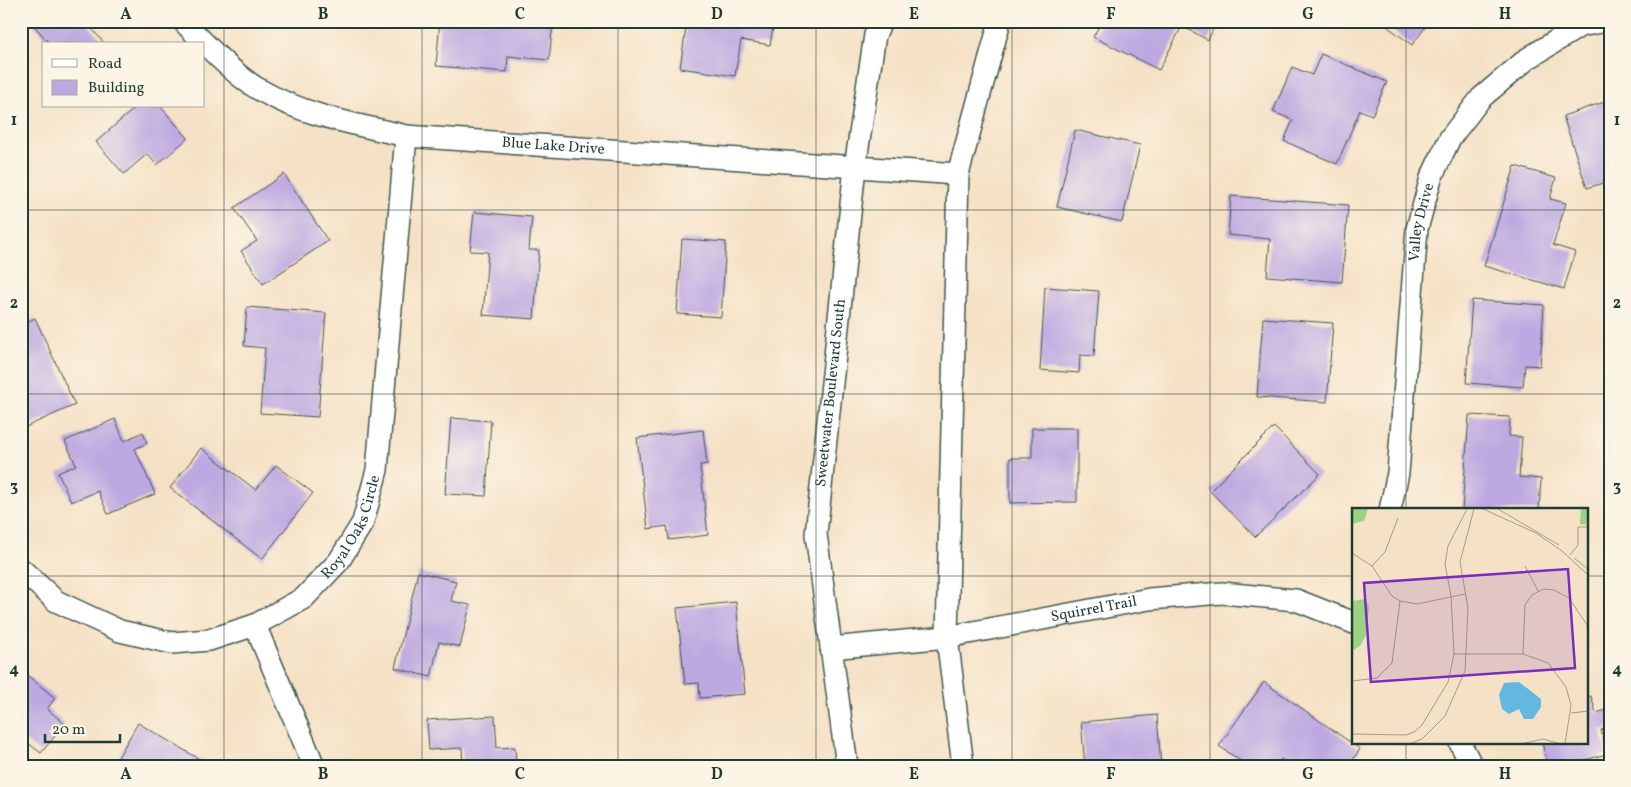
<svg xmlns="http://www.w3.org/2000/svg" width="1631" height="787" font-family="Vollkorn,serif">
<defs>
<pattern id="wetland-marsh" width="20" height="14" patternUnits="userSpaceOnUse" patternTransform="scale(1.25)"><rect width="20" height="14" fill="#9cd283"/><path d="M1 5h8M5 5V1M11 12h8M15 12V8" fill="none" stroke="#7fac6c"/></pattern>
</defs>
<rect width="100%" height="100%" fill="#fcf5e5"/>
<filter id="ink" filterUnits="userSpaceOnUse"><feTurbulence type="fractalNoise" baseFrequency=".02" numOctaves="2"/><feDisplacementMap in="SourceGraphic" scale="10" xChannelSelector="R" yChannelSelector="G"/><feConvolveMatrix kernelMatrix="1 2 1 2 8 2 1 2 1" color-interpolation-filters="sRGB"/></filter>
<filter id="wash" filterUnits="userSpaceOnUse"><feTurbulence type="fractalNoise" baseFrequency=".0096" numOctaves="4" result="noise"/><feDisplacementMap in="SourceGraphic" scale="20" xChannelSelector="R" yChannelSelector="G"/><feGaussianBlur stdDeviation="1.12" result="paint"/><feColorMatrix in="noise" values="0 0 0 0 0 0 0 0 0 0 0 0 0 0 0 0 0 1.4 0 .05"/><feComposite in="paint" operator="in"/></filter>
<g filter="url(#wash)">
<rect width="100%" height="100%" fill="#f5e1c5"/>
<polygon fill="url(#wetland-marsh)" stroke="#5e885c" points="1610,551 1610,620 1600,602"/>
<g id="blocks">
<g fill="#bda8e1">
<polygon points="30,21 85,21 105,44 50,44"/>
<polygon points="440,21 553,23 549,60 508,56 507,72 436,66"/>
<polygon points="687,21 774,21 770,45 741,40 735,76 680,68"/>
<polygon points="1102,21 1217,21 1208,40 1182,26 1159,70 1093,37"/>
<polygon points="1380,21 1430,21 1412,45"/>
<polygon points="1321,54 1387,82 1372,115 1360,110 1337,164 1284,141 1293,120 1273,112 1292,67 1312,75"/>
<polygon points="1610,100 1610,181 1587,188 1563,116"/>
<polygon points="137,106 160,106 188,138 157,165 147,154 124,174 96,142"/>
<polygon points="1075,130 1140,145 1122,222 1057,207"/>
<polygon points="1515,166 1556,178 1550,199 1566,203 1553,245 1575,252 1564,289 1484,266"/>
<polygon points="284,174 328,241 263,284 241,251 257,241 234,208"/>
<polygon points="1231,196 1348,205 1342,282 1267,276 1270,239 1228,235"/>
<polygon points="474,212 532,217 529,250 539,250 534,319 483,315 488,252 470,251"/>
<polygon points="682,239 726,242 721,317 677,314"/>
<polygon points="1045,287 1099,291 1094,356 1080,355 1079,373 1040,370"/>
<polygon points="1472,300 1544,305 1540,366 1525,365 1523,387 1466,383"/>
<polygon points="247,307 326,313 318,417 260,413 265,348 244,346"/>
<polygon points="35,318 75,405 21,429 21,325"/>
<polygon points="1263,318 1333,323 1327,402 1257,397"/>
<polygon points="1469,415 1510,417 1509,436 1522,437 1519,477 1541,479 1539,510 1462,510"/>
<polygon points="451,418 491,421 486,496 445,494"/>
<polygon points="115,419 124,441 143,432 147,443 135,449 155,494 108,514 98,491 71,502 58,473 76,465 65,441"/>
<polygon points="1274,427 1320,474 1255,537 1210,491"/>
<polygon points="1032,428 1077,428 1077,502 1010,503 1010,458 1032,458"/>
<polygon points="703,430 707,464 700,465 708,535 669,540 667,526 648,529 637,438"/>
<polygon points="201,448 256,490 276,465 313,493 262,559 170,488"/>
<polygon points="418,572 456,581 451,601 470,605 460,647 439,642 431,677 395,668"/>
<polygon points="736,602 745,694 700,698 699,683 685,684 677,608"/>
<polygon points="21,670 55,698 47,709 65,724 41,753 23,739 21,740"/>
<polygon points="1264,682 1360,749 1349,766 1291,766 1281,759 1276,766 1248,766 1219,746"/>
<polygon points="1591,696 1596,713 1610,709 1610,727 1601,730 1607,754 1561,766 1548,766 1542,743 1587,743 1587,697"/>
<polygon points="1157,715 1161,766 1085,766 1081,722"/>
<polygon points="495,716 497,748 515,747 516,766 463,766 462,748 429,750 427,720"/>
<polygon points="138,723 211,766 113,766"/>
</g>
</g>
</g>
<g filter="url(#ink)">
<use href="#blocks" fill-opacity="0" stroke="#3f564a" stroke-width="1"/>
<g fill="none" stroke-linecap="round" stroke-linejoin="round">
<g stroke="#3f564a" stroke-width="24">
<g id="minor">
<path id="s1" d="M183,21C203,42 235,76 260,90C305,116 356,124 406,136L958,174"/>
<path id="s2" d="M1390,510L1398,473L1417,229L1431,178L1450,138L1481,98L1527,59L1580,26L1606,21"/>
<path id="s3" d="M21,569L56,601L120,631L172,643L209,640L255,625L304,598L339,561L363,522L377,470L406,136"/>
<polyline points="255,625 314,766"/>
<path id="s4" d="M831,648L947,637L1149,599L1222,593L1296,600L1354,623"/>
<polyline points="1460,743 1472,766"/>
<path id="s5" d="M847,766L816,534L855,167L875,35L881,21"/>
<polyline points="963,766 947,637 958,174 1000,21"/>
</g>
</g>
<use href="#minor" stroke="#fff" stroke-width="21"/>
</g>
</g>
<path fill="none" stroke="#1f3d34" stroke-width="1" stroke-opacity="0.55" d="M224,21V766M422,21V766M618,21V766M816,21V766M1012,21V766M1210,21V766M1406,21V510M21,210H1610M21,394H1610M21,576H1354M1587,576H1610M1406,743V766"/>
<g text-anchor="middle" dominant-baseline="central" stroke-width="4.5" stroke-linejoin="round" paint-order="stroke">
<g font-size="15" fill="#1f3d34" stroke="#fcf5e5">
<text stroke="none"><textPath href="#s1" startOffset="405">Blue Lake Drive</textPath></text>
<text stroke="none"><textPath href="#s2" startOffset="290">Valley Drive</textPath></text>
<text stroke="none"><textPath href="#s5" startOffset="376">Sweetwater Boulevard South</textPath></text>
<text stroke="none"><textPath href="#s3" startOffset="400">Royal Oaks Circle</textPath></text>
<text stroke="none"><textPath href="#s4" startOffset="266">Squirrel Trail</textPath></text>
</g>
</g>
<g transform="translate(1352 508)">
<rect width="236" height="236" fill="#f5e1c5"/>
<path d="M0,1H16L12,13L0,16ZM13,91L17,98L14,127L8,138L0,143V93Z" fill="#9cd283"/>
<path d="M229,1H236V17L228,16Z" fill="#9cd283"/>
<path d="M167,174L189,191V199L181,211H172L167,201L157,206L150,201L147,187L152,175Z" fill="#62b8df"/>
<path fill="none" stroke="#9f9f8b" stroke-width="1" d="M131,1L184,25L210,43L237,68M146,1L207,37M0,45L20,58L40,88L48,93L65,96L113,86M218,47L226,37V19H237M222,50L237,62M20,58L33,44L46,10M173,58L186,83M102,146H171L196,155L214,179L219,197L213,236M171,146L173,97L180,87L191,81L202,82L217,90L237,120M0,173L25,170L40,155L48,93M219,205L237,203M0,226L54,227L62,224L70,217L96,174L102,146L99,88L93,56L96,38L115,1M57,236L70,231L93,208L113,163L116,100L108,54L122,1M169,236L191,231L209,236"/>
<path fill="#7b2cbf" fill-opacity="0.15" stroke="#7b2cbf" stroke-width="2.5" d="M216,61L223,160L19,174L12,75Z"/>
<rect width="236" height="236" fill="none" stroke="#1f3d34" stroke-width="2.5"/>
</g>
<rect width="1631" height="787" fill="none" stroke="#fcf5e5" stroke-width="55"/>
<rect x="42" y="42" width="162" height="65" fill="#fcf5e5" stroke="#a4ab9e"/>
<rect x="52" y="59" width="25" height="8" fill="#ffffff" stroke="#a4ab9e"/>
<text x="88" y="68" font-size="15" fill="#1f3d34">Road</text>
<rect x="52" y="80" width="25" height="15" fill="#bda8e1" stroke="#a4ab9e"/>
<text x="88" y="92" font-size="15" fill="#1f3d34">Building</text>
<path d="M45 734v8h75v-8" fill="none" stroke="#1f3d34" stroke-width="2.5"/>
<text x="52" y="734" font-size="15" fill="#1f3d34" stroke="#fcf5e5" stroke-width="4" paint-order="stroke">20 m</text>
<rect x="28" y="28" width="1576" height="732" fill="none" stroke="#1f3d34" stroke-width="2"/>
<g font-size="16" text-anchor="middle" font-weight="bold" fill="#1f3d34">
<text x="126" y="19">A</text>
<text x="323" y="19">B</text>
<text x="520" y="19">C</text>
<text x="717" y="19">D</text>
<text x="914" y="19">E</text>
<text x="1111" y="19">F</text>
<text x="1308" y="19">G</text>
<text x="1505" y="19">H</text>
<text x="14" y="125">1</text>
<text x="1617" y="125">1</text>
<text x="14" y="308">2</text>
<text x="1617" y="308">2</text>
<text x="14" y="491">3</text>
<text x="1617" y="491">3</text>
<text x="14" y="674">4</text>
<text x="1617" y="674">4</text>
<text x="126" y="779">A</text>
<text x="323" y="779">B</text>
<text x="520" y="779">C</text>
<text x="717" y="779">D</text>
<text x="914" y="779">E</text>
<text x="1111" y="779">F</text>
<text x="1308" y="779">G</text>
<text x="1505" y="779">H</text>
</g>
</svg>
